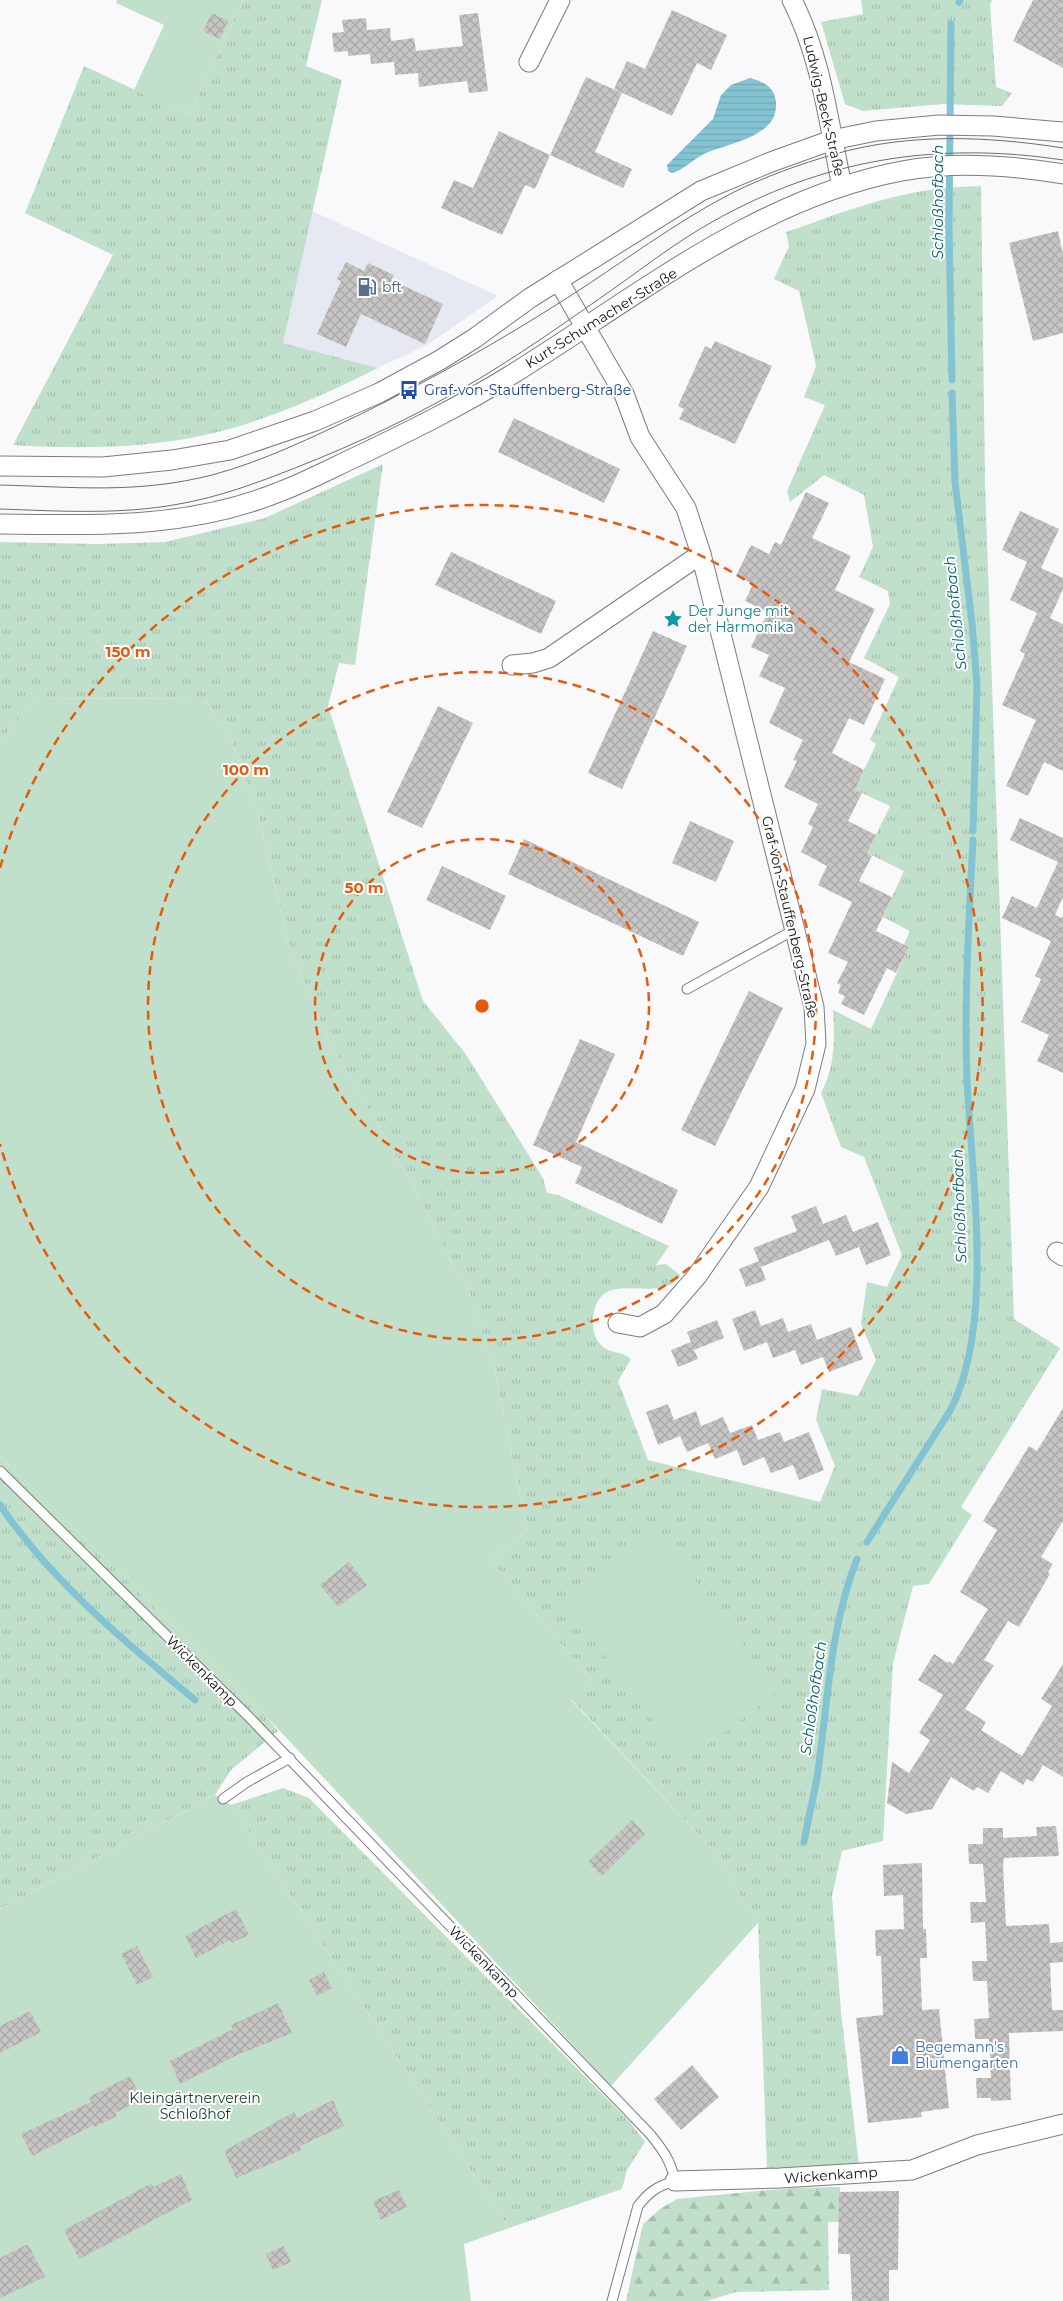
<svg xmlns="http://www.w3.org/2000/svg" width="1063" height="2301" font-family="Montserrat,sans-serif">
<defs>
<pattern id="forest-firs" width="22" height="20" patternUnits="userSpaceOnUse" patternTransform="scale(1.25)"><rect width="22" height="20" fill="#c0e0cc"/><path d="M5 1l3.5 6h-7zM16 11l3.5 6h-7z" fill="#a4bfae"/></pattern>
<pattern id="park-tufts" width="24" height="20" patternUnits="userSpaceOnUse" patternTransform="scale(1.25)"><rect width="24" height="20" fill="#c0e0cc"/><path d="M3 7l-1-3M5 7V3M7 7l1-3M15 17l-1-3M17 17v-4M19 17l1-3" fill="none" stroke="#a4bfae"/></pattern>
<pattern id="water-rules" width="6" height="5" patternUnits="userSpaceOnUse" patternTransform="scale(1.25)"><rect width="6" height="5" fill="#84c4d2"/><path d="M0 2.5h6" fill="none" stroke="#71a8b3"/></pattern>
<pattern id="building-cross-hatch" width="8" height="8" patternUnits="userSpaceOnUse" patternTransform="scale(1.25)"><rect width="8" height="8" fill="#c7c5c3"/><path d="M0 0l8 8M0 8l8-8" fill="none" stroke="#aaa8a7"/></pattern>
</defs>
<rect width="100%" height="100%" fill="#f9f9fc"/>
<polygon fill="#e7e9f2" points="312,211 498,296 427,345 378,368 283,343"/>
<polygon fill="url(#forest-firs)" points="840,2187 839,2222 828,2222 829,2290 736,2292 707,2301 626,2301 643,2224 660,2209 677,2199 791,2188"/>
<g fill="url(#park-tufts)">
<path d="M243,0H322L306,66L342,80L283,343L378,368C324,395 269,420 209,434C145,449 78,449 13,445L113,255L25,213L84,66L189,115Z"/>
<polygon points="861,0 992,0 990,5 996,87 1012,93 1002,106 943,104 863,111 845,104 821,22 863,14"/>
<path d="M981,186L985,482L1014,1319L1060,1348L961,1507L972,1515L929,1584L913,1586L893,1663L883,1841L842,1851L832,1896L841,2012L859,2165L767,2170L758,1923L712,1849L571,1699L592,1680L490,1560L527,1530L494,1367L465,1278L459,1279L412,1184L326,1036L289,947L259,819L233,745L204,698L38,699L0,740V542L97,544L165,542L265,518L383,464L355,665L339,663L328,706L423,1001L465,1053L543,1178L547,1193L558,1195L669,1246L656,1265L666,1264L681,1276C678,1279 675,1282 672,1284C644,1299 598,1269 593,1319C592,1329 595,1340 603,1347C612,1354 623,1351 631,1359L618,1381L648,1460L820,1502L835,1466L816,1420L822,1389L858,1396L876,1360L861,1324L867,1282L887,1287L902,1255L864,1157L841,1147L821,1093C835,1066 835,1040 833,1010L871,1029L909,947L904,944L910,931L883,917L904,871L867,853L890,806L855,790L876,744L870,740L899,677L864,658L890,604L888,591L859,577L873,547L864,495L824,475L790,502L787,491L825,405L804,397L816,366L799,291L774,279L789,246L786,232C827,218 869,201 912,193C935,188 958,187 981,186Z"/>
<polygon points="0,1456 266,1716 278,1731 231,1770 215,1795 0,1909"/>
<polygon points="283,1788 309,1798 630,2122 645,2142 627,2170 622,2189 509,2228 231,1805"/>
</g>
<g fill="#c0e0cc">
<polygon points="117,0 243,0 189,115 134,90 164,25 116,3"/>
<polygon points="204,698 233,745 259,819 289,947 326,1036 412,1184 459,1279 465,1278 494,1367 527,1530 490,1560 592,1680 571,1700 712,1849 758,1923 611,2086 266,1716 0,1456 0,740 38,699"/>
<polygon points="656,1527 778,1692 684,1762 562,1598"/>
<polygon points="215,1795 231,1805 509,2228 464,2244 471,2301 0,2301 0,1909"/>
</g>
<path fill="url(#water-rules)" d="M750,78C764,82 774,86 776,102C779,138 727,143 704,154C693,159 684,170 672,173L668,171L667,165L713,119L721,95L731,85Z"/>
<g fill="none" stroke-linecap="round" stroke-linejoin="round">
<g stroke="#84c4d2" stroke-width="7">
<polyline points="959,2 960,0"/>
<polyline points="951,24 949,227 952,380"/>
<polyline points="952,393 955,482 972,623 977,685 973,831"/>
<path d="M0,1505C52,1582 124,1641 195,1700"/>
<path d="M867,1542L951,1409C995,1323 971,1174 967,1079C964,999 969,919 973,840"/>
<path d="M804,1842C808,1820 813,1799 817,1778C828,1704 829,1630 857,1559"/>
</g>
</g>
<g fill="url(#building-cross-hatch)">
<polygon points="1033,0 1063,0 1063,68 1013,41"/>
<polygon points="672,10 727,35 711,70 697,63 672,116 614,89 627,61 645,69"/>
<polygon points="212,13 228,21 220,39 203,31"/>
<polygon points="478,13 488,91 469,93 467,81 419,87 418,73 395,75 394,62 371,64 370,54 348,56 348,51 334,52 332,33 344,32 342,20 366,18 367,30 390,28 391,41 414,38 416,51 463,46 459,15"/>
<polygon points="586,77 622,93 595,152 632,169 623,188 550,155"/>
<polygon points="499,131 550,155 535,189 525,185 502,235 441,208 454,180 473,188"/>
<polygon points="1058,231 1063,254 1063,333 1033,341 1009,243"/>
<polygon points="346,262 364,271 368,263 394,275 391,280 443,304 425,344 361,314 346,347 317,334 341,281 337,279"/>
<polygon points="715,341 772,366 735,444 679,419 684,409 678,406 705,346 711,349"/>
<polygon points="514,418 620,469 604,503 498,452"/>
<polygon points="806,492 829,503 812,538 851,556 835,590 875,609 849,662 885,679 864,725 849,718 832,753 864,770 855,790 862,793 848,821 876,835 867,853 872,856 859,881 892,897 876,931 909,947 896,973 887,968 864,1015 841,1004 845,996 838,993 841,985 837,983 848,962 828,953 852,902 818,885 827,866 801,852 813,827 808,824 818,804 784,787 797,761 793,760 803,740 769,723 785,688 759,676 769,655 751,647 768,612 745,601 753,584 736,576 751,545 769,554 775,542 781,545"/>
<polygon points="1020,511 1059,529 1041,568 1063,578 1063,589 1050,618 1063,624 1063,771 1044,762 1028,796 1006,786 1036,720 1002,705 1025,654 1020,651 1037,613 1010,600 1027,562 1002,550"/>
<polygon points="451,552 556,601 541,634 435,585"/>
<polygon points="653,631 687,646 622,789 588,773"/>
<polygon points="438,706 473,723 422,828 387,812"/>
<polygon points="1020,818 1063,838 1063,897 1055,915 1062,918 1063,915 1063,1073 1037,1061 1049,1035 1021,1022 1041,979 1035,976 1051,941 1002,918 1012,896 1037,908 1058,862 1010,840"/>
<polygon points="690,821 734,841 716,882 672,863"/>
<polygon points="524,839 699,922 683,956 508,874"/>
<polygon points="442,866 506,896 490,930 426,900"/>
<polygon points="749,991 783,1008 715,1146 681,1130"/>
<polygon points="580,1039 615,1054 576,1142 678,1190 662,1224 575,1183 582,1167 533,1145"/>
<polygon points="816,1206 823,1224 846,1215 859,1246 853,1232 878,1222 891,1255 866,1265 859,1247 836,1256 829,1240 761,1267 759,1262 766,1280 746,1287 739,1269 759,1261 753,1248 797,1231 791,1216"/>
<polygon points="755,1310 761,1326 783,1318 788,1332 811,1324 817,1340 851,1327 863,1359 829,1372 823,1357 801,1365 795,1350 773,1358 767,1342 744,1351 732,1319"/>
<polygon points="717,1320 724,1338 694,1350 698,1359 678,1367 671,1350 691,1342 687,1332"/>
<polygon points="668,1404 674,1420 696,1411 701,1426 723,1417 730,1433 752,1425 758,1440 780,1432 784,1442 809,1432 824,1470 799,1480 793,1465 771,1473 764,1457 743,1466 737,1450 715,1459 708,1443 687,1452 680,1436 658,1445 646,1412"/>
<polygon points="1063,1408 1063,1521 1041,1557 1053,1564 1048,1572 1050,1574 1019,1627 1008,1621 984,1660 994,1665 965,1709 986,1722 981,1730 1022,1756 1052,1706 1041,1699 1063,1664 1063,1777 1043,1765 1033,1782 1027,1779 1023,1785 1001,1771 988,1793 977,1787 974,1791 951,1777 932,1809 906,1814 887,1803 892,1762 909,1773 930,1740 919,1733 943,1695 918,1680 934,1654 948,1663 949,1661 953,1664 988,1609 960,1592 997,1530 983,1521 1029,1446 1037,1451"/>
<polygon points="349,1562 367,1585 338,1607 320,1585"/>
<polygon points="632,1820 645,1834 602,1876 588,1862"/>
<polygon points="1056,1826 1059,1856 1004,1858 1003,1866 1006,1926 1049,1924 1050,1943 1063,1942 1063,1962 1050,1963 1052,2010 1063,2010 1063,2031 1009,2033 1011,2100 991,2101 991,2098 977,2098 976,2078 991,2078 989,2039 975,2039 974,2019 989,2018 987,1981 973,1981 972,1961 987,1961 985,1922 971,1923 970,1902 986,1902 983,1864 969,1864 968,1844 983,1844 983,1828 1003,1828 1003,1838 1037,1836 1036,1827"/>
<polygon points="922,1863 923,1929 926,1929 927,1958 920,1958 922,2010 939,2009 949,2108 921,2112 922,2117 868,2123 856,2018 883,2015 881,1956 876,1956 875,1930 904,1929 903,1895 884,1896 883,1865"/>
<polygon points="236,1909 249,1935 232,1943 230,1940 196,1958 185,1936"/>
<polygon points="137,1946 153,1977 137,1985 121,1954"/>
<polygon points="324,1972 332,1988 317,1996 309,1980"/>
<polygon points="278,2003 292,2033 237,2055 180,2084 170,2061 233,2029 231,2025"/>
<polygon points="30,2011 41,2032 0,2053 0,2026"/>
<polygon points="692,2065 719,2097 681,2130 654,2099"/>
<polygon points="130,2076 142,2100 115,2113 117,2116 95,2127 94,2125 32,2156 21,2134 91,2102 89,2097"/>
<polygon points="333,2100 344,2126 300,2146 301,2150 280,2160 236,2178 224,2151 294,2112 297,2118"/>
<polygon points="181,2174 192,2200 79,2259 64,2230 152,2183 153,2187"/>
<polygon points="399,2190 407,2207 381,2220 373,2201"/>
<polygon points="899,2191 898,2270 889,2270 889,2301 852,2301 850,2254 838,2254 839,2192"/>
<polygon points="28,2244 45,2277 0,2298 0,2258"/>
<polygon points="284,2246 291,2262 273,2270 266,2254"/>
</g>
<g fill="none" stroke-linecap="round" stroke-linejoin="round">
<g stroke="#7c7c7e" stroke-width="11">
<g id="service">
<polyline points="687,989 794,930"/>
<path d="M0,1471L248,1716L650,2134C663,2150 671,2161 675,2181C657,2186 649,2192 638,2206L612,2301"/>
<polyline points="223,1799 247,1782 290,1758"/>
</g>
</g>
<g stroke="#7c7c7e" stroke-width="21">
<g id="minor">
<path d="M792,0C822,59 828,121 842,186"/>
<polyline points="529,62 560,0"/>
<polyline points="558,280 624,394 640,437 686,508 701,554 814,1007 816,1044 805,1089 759,1187 697,1276 664,1314 640,1327 618,1323"/>
<polyline points="0,466 103,467 172,460 230,450 315,421 379,393 440,360 475,338 530,298 701,191 771,162 832,140 876,131 939,125 993,126 1063,132"/>
<path d="M0,524C96,525 188,529 279,492C306,482 332,468 358,456C410,431 461,406 511,375C634,299 757,198 902,171C955,161 1010,165 1063,174"/>
<polyline points="512,665 533,663 549,658 701,554"/>
<polyline points="1057,1252 1063,1256"/>
<polyline points="675,2181 780,2178 912,2170 977,2145 1063,2124"/>
</g>
</g>
<use href="#service" stroke="#fff" stroke-width="9"/>
<use href="#minor" stroke="#fff" stroke-width="19"/>
<g stroke="#6e6e70" stroke-width="1">
<path d="M0,485C75,487 137,494 212,475C264,461 313,437 361,414C432,379 500,341 567,298C622,263 674,223 732,193C764,177 800,164 835,154C909,133 987,136 1063,148"/>
<path d="M0,509C59,511 120,515 179,504C219,497 257,483 295,468C359,443 422,413 482,377C528,349 572,318 616,287C647,265 678,241 712,222C823,159 937,141 1063,160"/>
</g>
</g>
<g fill="none" stroke="#e8590c" stroke-width="2.5" stroke-dasharray="9 6">
<circle cx="482" cy="1006" r="167"/>
<circle cx="482" cy="1006" r="334"/>
<path d="M0 868A501 501 0 1 1 0 1144"/>
</g>
<defs>
<g id="fuel-bare" transform="scale(1.5)"><path d="M-5.5-6h7V0h2V4h1.3V-2.5L3-4.5l.8-.8L6-3V5H2.5V1h-1V6h-7ZM-4.2-4.7v3.2H.2V-4.7Z" fill="#5c6f8a" stroke="#fff" stroke-width="2.5" paint-order="stroke"/></g>
<g id="bus-bare" transform="scale(1.5)"><path d="M-5-6H5V4H4V6H2V4H-2V6H-4V4H-5ZM-3.5-4V0h7V-4ZM-3.5 1.2v1.5H-2V1.2ZM2 1.2v1.5H3.5V1.2Z" fill="#1a4fb4" stroke="#fff" stroke-width="2.5" paint-order="stroke"/></g>
<g id="sight-bare" transform="scale(1.5)"><path d="M0-6L1.8-2.2L6-1.7L2.9 1.2L3.7 5.4L0 3.3L-3.7 5.4L-2.9 1.2L-6-1.7L-1.8-2.2Z" fill="#0f9aa8" stroke="#fff" stroke-width="2.5" paint-order="stroke"/></g>
<g id="shop-bare" transform="scale(1.5)"><path d="M-5-2.5h2.3a2.7 3.5 0 0 1 5.4 0H5L5.5 6h-11ZM-1.5-2.5h3a1.5 2.3 0 0 0-3 0Z" fill="#3f7fe0" stroke="#fff" stroke-width="2.5" paint-order="stroke"/></g>
</defs>
<g fill-rule="evenodd">
<use href="#fuel-bare" x="367" y="287"/>
<use href="#bus-bare" x="409" y="390"/>
<use href="#sight-bare" x="673" y="619"/>
<use href="#shop-bare" x="900" y="2055"/>
</g>
<g text-anchor="middle" dominant-baseline="central" stroke-width="4" stroke-linejoin="round" paint-order="stroke">
<g font-size="14" fill="#131314" stroke="#fff">
<text transform="translate(824 106) rotate(77)">Ludwig-Beck-Straße</text>
<text transform="translate(601 318) rotate(-32)">Kurt-Schumacher-Straße</text>
<text transform="translate(790 917) rotate(77)">Graf-von-Stauffenberg-Straße</text>
<text transform="translate(202 1671) rotate(45)">Wickenkamp</text>
<text transform="translate(484 1962) rotate(46)">Wickenkamp</text>
<text transform="translate(831 2175) rotate(-4)">Wickenkamp</text>
</g>
<g font-size="14" fill="#4e5e75" stroke="#fff" text-anchor="start">
<text x="382" y="287">bft</text>
</g>
<g font-size="14" fill="#164399" stroke="#fff" text-anchor="start">
<text x="424" y="390">Graf-von-Stauffenberg-Straße</text>
</g>
<g font-size="14" fill="#0d838f" stroke="#fff" text-anchor="start">
<text x="688" y="611">Der Junge mit<tspan x="688" dy="16">der Harmonika</tspan></text>
</g>
<g font-size="14" fill="#366cbe" stroke="#fff" text-anchor="start">
<text x="915" y="2047">Begemann's<tspan x="915" dy="16">Blumengarten</tspan></text>
</g>
<g font-size="14" fill="#123b26" stroke="#fff">
<text x="195" y="2098">Kleingärtnerverein<tspan x="195" dy="16">Schloßhof</tspan></text>
</g>
<g font-size="15" font-style="italic" fill="#005f6d" stroke="#fff">
<text transform="translate(937 202) rotate(-90)">Schloßhofbach</text>
<text transform="translate(955 613) rotate(-96)">Schloßhofbach</text>
<text transform="translate(959 1206) rotate(-92)">Schloßhofbach</text>
<text transform="translate(813 1698) rotate(-82)">Schloßhofbach</text>
</g>
</g>
<circle cx="482" cy="1006" r="8" fill="#e8590c" stroke="#fff" stroke-width="2.5"/>
<g font-size="15" text-anchor="middle" font-weight="bold" fill="#e8590c" stroke="#fff" stroke-width="4" stroke-linejoin="round" paint-order="stroke">
<text x="128" y="657">150 m</text>
<text x="246" y="775">100 m</text>
<text x="364" y="893">50 m</text>
</g>
</svg>
